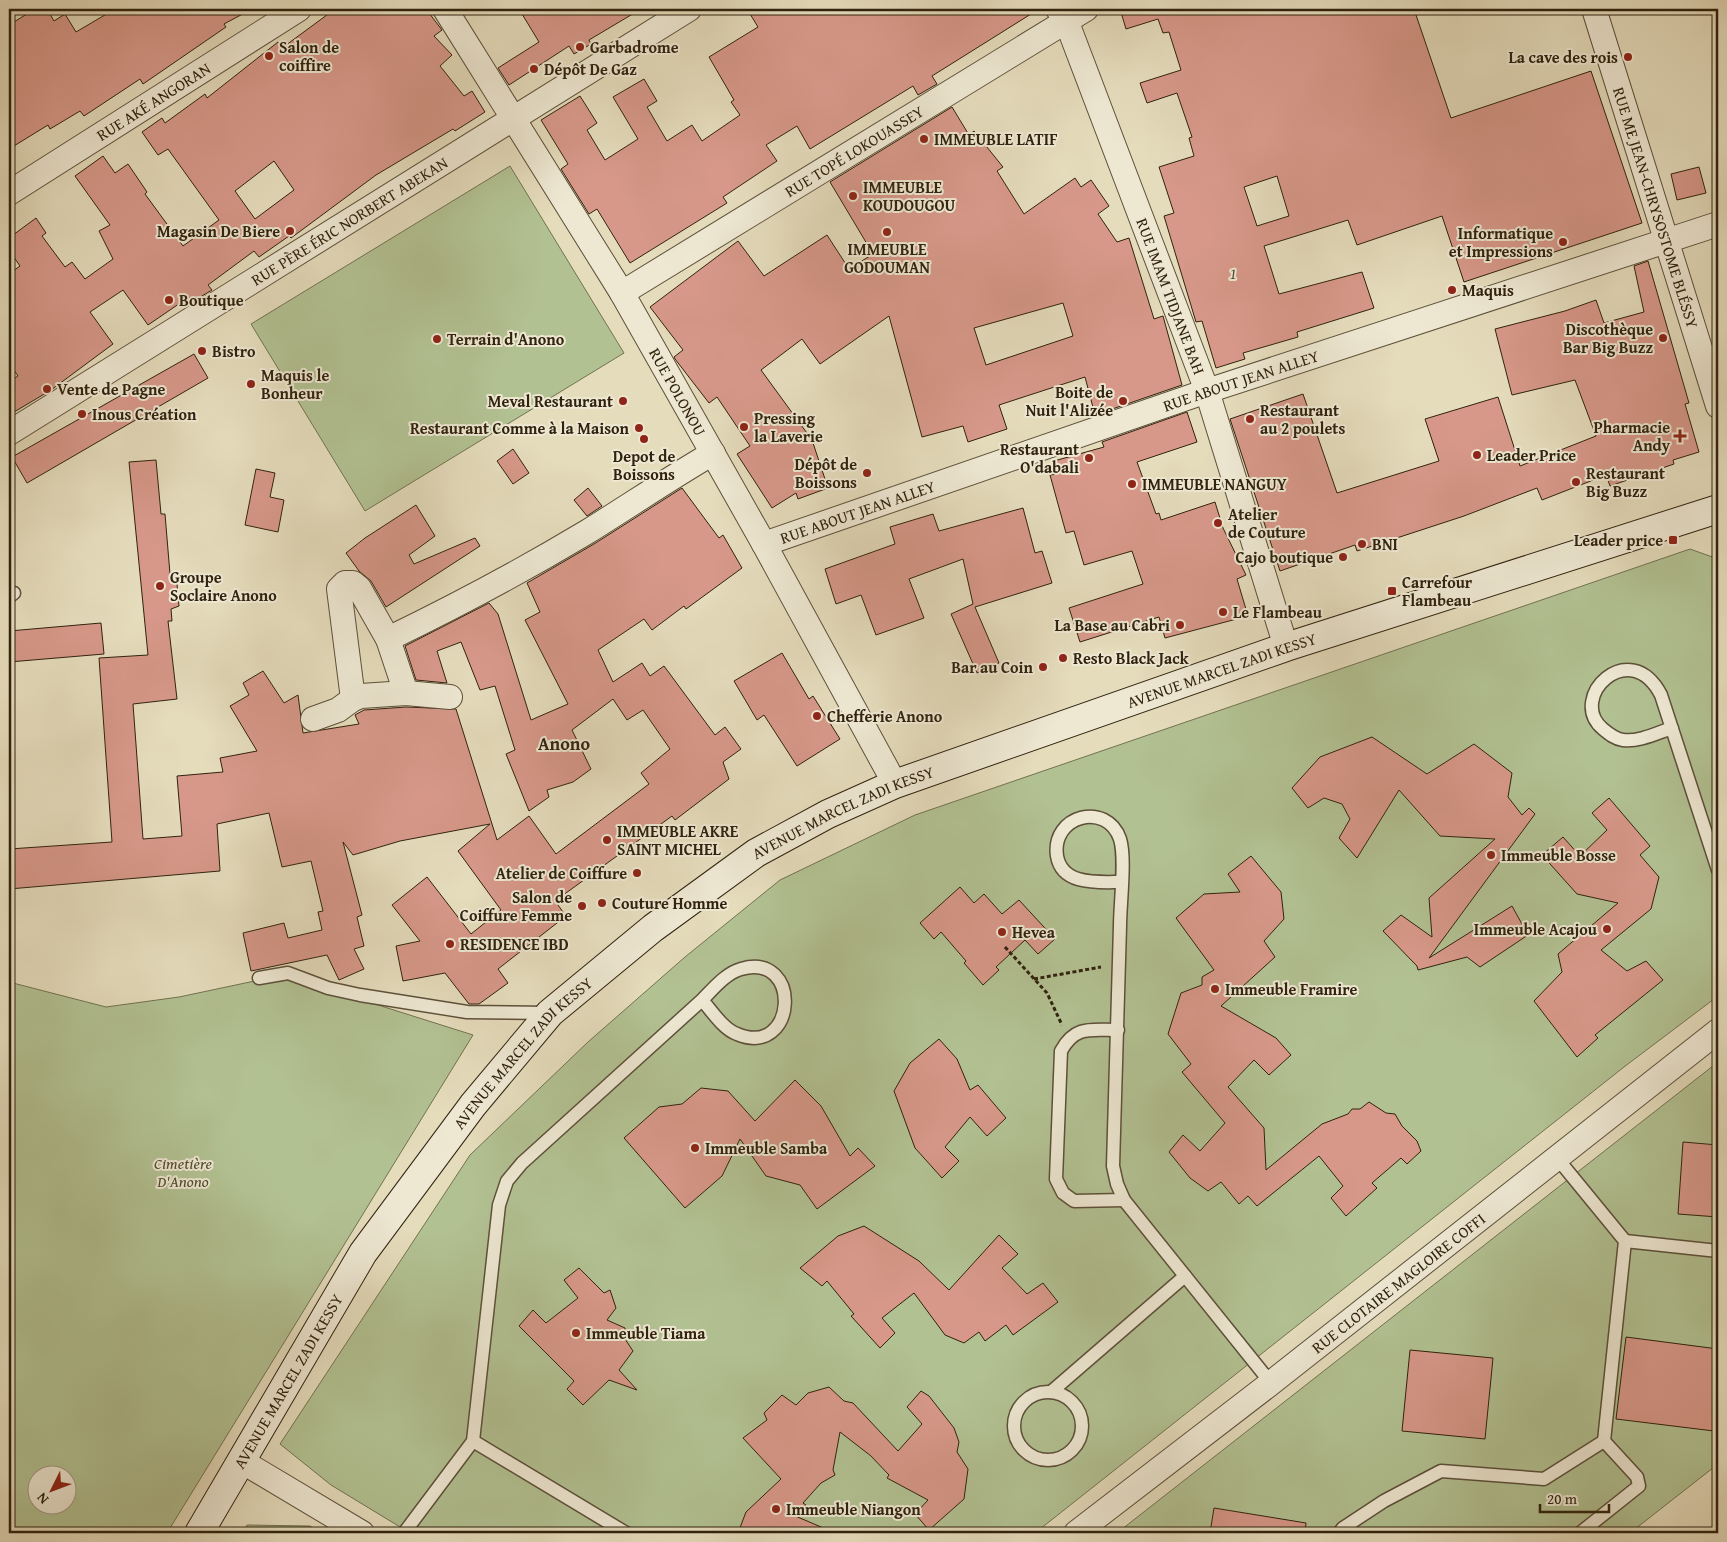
<svg xmlns="http://www.w3.org/2000/svg" width="1727" height="1542" font-family="'Gentium Book Plus',serif">
<rect width="100%" height="100%" fill="#e5dcbc"/>
<filter id="stains"><feTurbulence type="fractalNoise" baseFrequency=".004" numOctaves="4"/><feColorMatrix values="0 0 0 0 .2 0 0 0 0 .09 0 0 0 0 .02 0 0 0 .5 -.17"/></filter>
<radialGradient id="worn" r=".72"><stop offset=".6" stop-color="#630" stop-opacity="0"/><stop offset="1" stop-color="#630" stop-opacity=".3"/></radialGradient>
<g fill="#b2c192" stroke="#717250" fill-rule="evenodd">
<polygon points="510,166 624,353 365,511 251,324"/>
<polygon points="1690,549 1718,559 1718,996 1624,1067 1035,1533 410,1533 331,1485 280,1444 470,1155 588,1042 685,957 780,880 915,815"/>
<path d="M283,975L473,1035L167,1533H9V982L106,1007L179,997ZM38,1474H68V1504H38Z"/>
<polygon points="1718,1062 1718,1464 1630,1533 1117,1533"/>
<polygon points="247,1525 310,1526 322,1533 242,1533"/>
</g>
<g fill="#d79889" stroke="#30220e" fill-rule="evenodd">
<polygon points="35,9 47,9 54,21 65,14 76,32 115,9 252,9 224,24 226,27 143,84 140,79 84,116 80,111 50,129 48,125 9,149 9,25"/>
<path d="M335,9H426L442,30L434,36L452,55L440,66L464,96L472,91L485,112L455,131L453,129L376,175L291,238L289,236L259,257L254,251L208,285L212,290L192,302L189,297L148,325L123,290L90,312L113,344L51,390L9,415V382L18,376L9,363V274L20,266L9,250V238L36,218L46,233L42,236L65,267L72,262L85,279L113,259L99,231L110,225L75,176L103,156L115,173L128,164L147,192L145,194L183,246L219,220L168,149L158,155L142,132L162,118L165,123L205,94L207,98L278,42L282,48ZM274,161L294,190L255,219L235,191Z"/>
<polygon points="519,9 641,9 589,40 591,44 574,54 569,46 509,85 498,68 539,42"/>
<polygon points="747,9 1039,9 932,76 937,84 918,95 913,86 810,149 797,126 766,145 777,161 723,197 727,203 630,263 597,209 589,214 561,169 568,164 541,120 580,96 597,123 587,130 605,160 638,139 613,97 644,79 657,101 647,107 667,141 692,125 702,141 740,115 731,102 734,100 709,57 758,27"/>
<path d="M1120,9H1414L1451,118L1591,71L1642,223L1464,282L1442,216L1357,245L1348,220L1264,246L1279,294L1362,272L1374,308L1297,332L1298,337L1243,353L1245,359L1216,368L1202,321L1196,322L1164,216L1174,213L1159,167L1194,156L1189,138L1192,137L1177,93L1147,103L1140,83L1181,70L1169,32L1163,33L1158,19L1126,29ZM1277,176L1289,216L1257,226L1244,187Z"/>
<path d="M952,107L969,135L974,131L1003,167L997,171L1024,214L1075,178L1081,187L1091,180L1109,206L1098,214L1117,242L1129,238L1154,319L1163,316L1182,385L1095,415L1085,377L999,405L1007,429L968,442L963,426L922,437L889,316L820,364L802,339L761,370L812,440L828,488L798,499L796,493L772,508L737,454L750,446L717,397L709,403L675,359L674,357L683,350L650,307L738,241L764,276L827,235L849,269L873,254L830,182ZM1063,303L1073,336L986,365L974,328Z"/>
<polygon points="1699,167 1706,193 1677,200 1671,174"/>
<polygon points="1648,261 1689,403 1685,404 1699,452 1673,460 1674,464 1610,486 1606,475 1542,500 1537,488 1464,516 1357,551 1355,545 1280,571 1230,419 1303,394 1337,493 1439,461 1425,419 1498,397 1520,466 1596,436 1575,380 1512,395 1495,329 1565,311 1596,300 1604,323 1644,312 1634,266"/>
<polygon points="194,354 208,378 27,483 12,457"/>
<polygon points="1187,412 1197,442 1137,462 1156,514 1159,513 1161,520 1215,502 1223,528 1246,575 1237,579 1248,616 1165,638 1159,617 1080,642 1069,608 1143,584 1132,551 1084,565 1074,531 1066,533 1050,475 1057,474 1054,461 1104,447 1102,442"/>
<polygon points="513,449 529,473 513,484 497,461"/>
<polygon points="156,460 161,514 165,514 170,574 176,573 179,606 171,609 172,621 168,621 177,699 133,704 143,839 182,836 177,776 223,772 220,758 257,751 230,706 249,695 243,683 263,671 284,703 298,695 303,733 359,724 355,715 364,710 406,707 456,709 497,840 529,816 556,854 649,784 641,773 670,749 643,710 627,720 613,699 572,730 591,769 573,782 547,790 549,797 529,811 506,754 515,750 495,686 480,690 461,642 437,651 447,683 416,680 405,646 489,603 498,614 531,720 568,704 525,620 540,612 527,583 594,544 682,488 719,538 723,535 742,568 686,609 684,606 652,630 644,619 598,650 613,682 642,663 650,676 664,666 715,735 725,727 741,749 723,762 729,779 675,820 672,816 555,901 566,916 498,969 508,983 479,1004 469,1004 445,973 403,981 396,946 420,941 392,905 427,877 471,934 501,910 458,851 490,824 400,841 353,855 343,842 362,915 357,917 364,946 354,949 364,969 339,980 327,955 251,971 243,933 284,923 288,938 322,930 318,912 323,911 311,861 282,867 269,813 217,824 220,871 9,889 9,849 112,842 99,658 148,655 129,462"/>
<polygon points="256,469 275,473 270,497 284,500 278,532 245,525"/>
<polygon points="588,488 602,506 587,516 574,500"/>
<polygon points="416,505 435,536 409,555 414,564 475,538 480,546 386,607 371,581 359,571 346,553 365,538"/>
<polygon points="1023,508 1035,553 1042,551 1052,583 975,607 999,663 977,673 951,614 973,604 963,559 909,579 924,618 876,635 861,595 836,604 825,569 895,544 890,527 933,514 939,531"/>
<polygon points="101,623 104,654 9,662 9,631"/>
<polygon points="782,653 809,699 813,696 840,739 797,766 764,715 757,720 734,681"/>
<polygon points="1372,737 1427,774 1474,744 1512,773 1508,797 1522,815 1529,808 1535,814 1429,958 1512,906 1528,935 1480,967 1467,957 1418,970 1417,966 1383,931 1401,915 1432,937 1429,898 1495,839 1440,836 1399,790 1357,858 1339,838 1350,819 1342,804 1324,798 1308,808 1292,788 1320,757"/>
<polygon points="1609,798 1650,846 1640,855 1659,877 1651,909 1601,950 1627,971 1646,961 1663,980 1595,1035 1598,1038 1577,1057 1534,1001 1562,972 1558,954 1618,903 1577,894 1542,855 1563,837 1580,856 1607,830 1592,813"/>
<polygon points="1251,856 1281,892 1284,919 1264,941 1275,957 1221,1006 1276,1038 1291,1055 1269,1075 1254,1060 1228,1087 1264,1128 1266,1170 1322,1124 1348,1114 1352,1109 1360,1109 1369,1102 1386,1113 1395,1114 1402,1126 1417,1141 1421,1151 1407,1164 1401,1158 1372,1183 1377,1188 1346,1216 1331,1198 1343,1186 1319,1156 1257,1206 1248,1196 1239,1204 1221,1182 1208,1191 1190,1178 1169,1152 1183,1135 1200,1151 1225,1123 1182,1072 1191,1064 1168,1034 1181,993 1202,985 1202,977 1214,970 1176,918 1204,894 1240,892 1228,874"/>
<polygon points="960,887 974,903 984,894 1002,914 1019,900 1055,939 1038,954 1025,940 996,967 999,970 983,985 964,963 966,961 941,932 934,939 920,923"/>
<polygon points="939,1039 957,1059 970,1090 978,1085 1006,1118 987,1136 970,1117 945,1147 959,1161 942,1178 915,1148 894,1091 910,1063"/>
<polygon points="795,1080 821,1106 850,1156 858,1148 875,1166 817,1209 800,1185 766,1176 740,1139 722,1176 685,1208 624,1138 659,1107 682,1104 701,1088 728,1091 755,1121"/>
<polygon points="1683,1142 1718,1145 1718,1217 1678,1214"/>
<polygon points="864,1226 919,1261 949,1290 999,1235 1018,1254 1002,1268 1027,1294 1043,1283 1058,1302 1013,1335 1006,1325 985,1341 979,1332 964,1343 945,1335 914,1293 882,1318 895,1333 880,1348 851,1316 854,1314 827,1281 822,1286 800,1268 838,1236"/>
<polygon points="579,1268 604,1293 610,1290 616,1308 607,1320 625,1328 625,1339 633,1351 619,1370 637,1390 609,1380 583,1405 567,1389 574,1381 519,1326 533,1310 546,1323 578,1298 564,1280"/>
<polygon points="1626,1337 1718,1349 1718,1400 1714,1431 1616,1419"/>
<polygon points="1410,1350 1493,1358 1485,1439 1402,1431"/>
<polygon points="829,1387 844,1401 853,1403 898,1451 922,1424 907,1407 921,1391 929,1396 954,1428 959,1442 957,1452 968,1469 964,1499 929,1530 915,1514 928,1500 887,1478 889,1475 871,1456 840,1432 833,1470 835,1475 821,1483 803,1503 806,1505 793,1515 835,1533 738,1533 746,1512 781,1479 743,1438 767,1420 764,1413 782,1395 796,1405 808,1393"/>
<polygon points="1214,1508 1306,1523 1305,1533 1210,1533"/>
</g>
<g fill="none" stroke-linecap="round" stroke-linejoin="round">
<g stroke="#5d503a" stroke-width="15">
<g id="lane">
<polyline points="9,597 14,593"/>
<path d="M1672,728C1657,733 1639,742 1623,740C1615,739 1609,734 1603,729C1566,698 1630,635 1661,695L1718,870"/>
<path d="M1121,882C1099,882 1062,886 1057,856C1051,815 1107,801 1120,839C1126,858 1120,904 1120,926C1118,1006 1116,1086 1113,1166L1117,1184L1124,1200L1271,1383"/>
<polyline points="259,978 288,973 328,988 360,995 467,1012 550,1013"/>
<path d="M1118,1030C1091,1030 1075,1025 1061,1051L1056,1179L1063,1193L1074,1201L1124,1200"/>
<polyline points="1557,1158 1625,1241 1604,1441 1637,1477 1639,1486 1580,1533"/>
<polyline points="1625,1241 1718,1251"/>
<polyline points="1051,1392 1185,1276"/>
<circle cx="1048" cy="1426" r="34"/>
<polyline points="473,1441 626,1533"/>
<path d="M404,1533L473,1441L499,1205L507,1181L522,1163L702,1000C713,989 726,973 741,969C803,951 797,1059 737,1034C723,1029 712,1011 702,1000"/>
<polyline points="1339,1533 1343,1528 1384,1501 1441,1471 1544,1479 1604,1441"/>
</g>
</g>
<g stroke="#5d503a" stroke-width="26">
<g id="street">
<path id="s1" d="M445,9L622,293L764,544L895,784"/>
<path id="s2" d="M1058,9L1066,20L1207,391L1286,647"/>
<path id="s3" d="M1594,9L1718,406"/>
<path id="s4" d="M9,193L299,9"/>
<path id="s5" d="M622,293L1086,9"/>
<path id="s6" d="M9,433L689,9"/>
<path id="s7" d="M764,544L1207,391L1718,224"/>
<path d="M388,639C456,606 522,571 587,532C629,506 670,478 713,453"/>
<polyline points="353,699 339,589 345,583 353,583 359,588 388,639 406,693"/>
<polyline points="313,719 338,710 353,699 361,696 406,693 450,697"/>
<polyline points="243,1462 362,1533"/>
<path id="s8" d="M1076,1533L1271,1383L1718,1031"/>
</g>
</g>
<g stroke="#30220e" stroke-width="30">
<g id="secondary">
<path id="s9" d="M199,1533L363,1253L473,1105L550,1013L653,928L756,853L828,814L895,784L1286,647L1718,509"/>
</g>
</g>
<g stroke="#30220e" stroke-width="3" stroke-dasharray="4 2.5" stroke-linecap="butt">
<polyline points="1005,947 1047,993 1062,1025"/>
<polyline points="1034,979 1101,967"/>
</g>
<use href="#lane" stroke="#eee8d3" stroke-width="12"/>
<use href="#street" stroke="#eee8d3" stroke-width="24"/>
<use href="#secondary" stroke="#eee8d3" stroke-width="28"/>
</g>
<g fill="#8f2418" stroke="#eee8d3" stroke-width="2">
<circle cx="580" cy="47" r="5"/>
<circle cx="269" cy="56" r="5"/>
<circle cx="1628" cy="57" r="5"/>
<circle cx="534" cy="69" r="5"/>
<circle cx="924" cy="139" r="5"/>
<circle cx="853" cy="196" r="5"/>
<circle cx="290" cy="231" r="5"/>
<circle cx="887" cy="232" r="5"/>
<circle cx="1563" cy="242" r="5"/>
<circle cx="1452" cy="290" r="5"/>
<circle cx="169" cy="300" r="5"/>
<circle cx="1663" cy="338" r="5"/>
<circle cx="437" cy="339" r="5"/>
<circle cx="202" cy="351" r="5"/>
<circle cx="251" cy="384" r="5"/>
<circle cx="47" cy="389" r="5"/>
<circle cx="623" cy="401" r="5"/>
<circle cx="1123" cy="401" r="5"/>
<circle cx="82" cy="414" r="5"/>
<circle cx="1250" cy="419" r="5"/>
<circle cx="744" cy="427" r="5"/>
<circle cx="639" cy="428" r="5"/>
<path d="M1677.5 428.5h5v5h5v5h-5v5h-5v-5h-5v-5h5z"/>
<circle cx="644" cy="439" r="5"/>
<circle cx="1477" cy="455" r="5"/>
<circle cx="1089" cy="458" r="5"/>
<circle cx="867" cy="473" r="5"/>
<circle cx="1576" cy="482" r="5"/>
<circle cx="1132" cy="484" r="5"/>
<circle cx="1218" cy="523" r="5"/>
<rect x="1668" y="535" width="10" height="10" rx="2.5"/>
<circle cx="1362" cy="544" r="5"/>
<circle cx="1343" cy="557" r="5"/>
<circle cx="160" cy="586" r="5"/>
<rect x="1387" y="586" width="10" height="10" rx="2.5"/>
<circle cx="1223" cy="612" r="5"/>
<circle cx="1180" cy="625" r="5"/>
<circle cx="1063" cy="658" r="5"/>
<circle cx="1043" cy="667" r="5"/>
<circle cx="817" cy="716" r="5"/>
<circle cx="607" cy="840" r="5"/>
<circle cx="1491" cy="855" r="5"/>
<circle cx="637" cy="873" r="5"/>
<circle cx="602" cy="903" r="5"/>
<circle cx="582" cy="906" r="5"/>
<circle cx="1607" cy="929" r="5"/>
<circle cx="1002" cy="932" r="5"/>
<circle cx="450" cy="944" r="5"/>
<circle cx="1215" cy="989" r="5"/>
<circle cx="695" cy="1148" r="5"/>
<circle cx="576" cy="1333" r="5"/>
<circle cx="776" cy="1509" r="5"/>
</g>
<g text-anchor="middle" dominant-baseline="central" stroke-width="4" stroke-linejoin="round" paint-order="stroke">
<g font-size="16" font-weight="bold" fill="#30220e" stroke="#eee8d3" text-anchor="start">
<text x="279" y="47">Salon de<tspan x="279" dy="18">coiffire</tspan></text>
<text x="590" y="47">Garbadrome</text>
<text x="1618" y="57" text-anchor="end">La cave des rois</text>
<text x="544" y="69">Dépôt De Gaz</text>
<text x="934" y="139">IMMEUBLE LATIF</text>
<text x="863" y="187">IMMEUBLE<tspan x="863" dy="18">KOUDOUGOU</tspan></text>
<text x="280" y="231" text-anchor="end">Magasin De Biere</text>
<text x="1553" y="233" text-anchor="end">Informatique<tspan x="1553" dy="18">et Impressions</tspan></text>
<text x="887" y="249" text-anchor="middle">IMMEUBLE<tspan x="887" dy="18">GODOUMAN</tspan></text>
<text x="1462" y="290">Maquis</text>
<text x="179" y="300">Boutique</text>
<text x="1653" y="329" text-anchor="end">Discothèque<tspan x="1653" dy="18">Bar Big Buzz</tspan></text>
<text x="447" y="339">Terrain d'Anono</text>
<text x="212" y="351">Bistro</text>
<text x="261" y="375">Maquis le<tspan x="261" dy="18">Bonheur</tspan></text>
<text x="57" y="389">Vente de Pagne</text>
<text x="1113" y="392" text-anchor="end">Boite de<tspan x="1113" dy="18">Nuit l'Alizée</tspan></text>
<text x="613" y="401" text-anchor="end">Meval Restaurant</text>
<text x="1260" y="410">Restaurant<tspan x="1260" dy="18">au 2 poulets</tspan></text>
<text x="92" y="414">Inous Création</text>
<text x="754" y="418">Pressing<tspan x="754" dy="18">la Laverie</tspan></text>
<text x="1670" y="427" text-anchor="end">Pharmacie<tspan x="1670" dy="18">Andy</tspan></text>
<text x="629" y="428" text-anchor="end">Restaurant Comme à la Maison</text>
<text x="1079" y="449" text-anchor="end">Restaurant<tspan x="1079" dy="18">O'dabali</tspan></text>
<text x="1487" y="455">Leader Price</text>
<text x="644" y="456" text-anchor="middle">Depot de<tspan x="644" dy="18">Boissons</tspan></text>
<text x="857" y="464" text-anchor="end">Dépôt de<tspan x="857" dy="18">Boissons</tspan></text>
<text x="1586" y="473">Restaurant<tspan x="1586" dy="18">Big Buzz</tspan></text>
<text x="1142" y="484">IMMEUBLE NANGUY</text>
<text x="1228" y="514">Atelier<tspan x="1228" dy="18">de Couture</tspan></text>
<text x="1663" y="540" text-anchor="end">Leader price</text>
<text x="1372" y="544">BNI</text>
<text x="1333" y="557" text-anchor="end">Cajo boutique</text>
<text x="170" y="577">Groupe<tspan x="170" dy="18">Soclaire Anono</tspan></text>
<text x="1402" y="582">Carrefour<tspan x="1402" dy="18">Flambeau</tspan></text>
<text x="1233" y="612">Le Flambeau</text>
<text x="1170" y="625" text-anchor="end">La Base au Cabri</text>
<text x="1073" y="658">Resto Black Jack</text>
<text x="1033" y="667" text-anchor="end">Bar au Coin</text>
<text x="827" y="716">Chefferie Anono</text>
<text x="617" y="831">IMMEUBLE AKRE<tspan x="617" dy="18">SAINT MICHEL</tspan></text>
<text x="1501" y="855">Immeuble Bosse</text>
<text x="627" y="873" text-anchor="end">Atelier de Coiffure</text>
<text x="572" y="897" text-anchor="end">Salon de<tspan x="572" dy="18">Coiffure Femme</tspan></text>
<text x="612" y="903">Couture Homme</text>
<text x="1597" y="929" text-anchor="end">Immeuble Acajou</text>
<text x="1012" y="932">Hevea</text>
<text x="460" y="944">RESIDENCE IBD</text>
<text x="1225" y="989">Immeuble Framire</text>
<text x="705" y="1148">Immeuble Samba</text>
<text x="586" y="1333">Immeuble Tiama</text>
<text x="786" y="1509">Immeuble Niangon</text>
</g>
<g font-size="16" fill="#30220e" stroke="#eee8d3">
<text stroke="none"><textPath href="#s4" startOffset="171">RUE AKÉ ANGORAN</textPath></text>
<text stroke="none"><textPath href="#s5" startOffset="272">RUE TOPÉ LOKOUASSEY</textPath></text>
<text stroke="none"><textPath href="#s3" startOffset="208">RUE ME JEAN-CHRYSOSTOME BLÉSSY</textPath></text>
<text stroke="none"><textPath href="#s6" startOffset="401">RUE PÈRE ÉRIC NORBERT ABEKAN</textPath></text>
<text stroke="none"><textPath href="#s2" startOffset="309">RUE IMAM TIDJANE BAH</textPath></text>
<text stroke="none"><textPath href="#s7" startOffset="504">RUE ABOUT JEAN ALLEY</textPath></text>
<text stroke="none"><textPath href="#s1" startOffset="448">RUE POLONOU</textPath></text>
<text stroke="none"><textPath href="#s7" startOffset="99">RUE ABOUT JEAN ALLEY</textPath></text>
<text stroke="none"><textPath href="#s9" startOffset="1391">AVENUE MARCEL ZADI KESSY</textPath></text>
<text stroke="none"><textPath href="#s9" startOffset="986">AVENUE MARCEL ZADI KESSY</textPath></text>
<text stroke="none"><textPath href="#s9" startOffset="581">AVENUE MARCEL ZADI KESSY</textPath></text>
<text stroke="none"><textPath href="#s8" startOffset="408">RUE CLOTAIRE MAGLOIRE COFFI</textPath></text>
<text stroke="none"><textPath href="#s9" startOffset="176">AVENUE MARCEL ZADI KESSY</textPath></text>
</g>
<g font-size="16" font-style="italic" fill="#504a2f" stroke="#eee8d3">
<text x="1233" y="273">1</text>
<text x="183" y="1163">Cimetière<tspan x="183" dy="18">D'Anono</tspan></text>
</g>
<g font-size="18" font-weight="bold" fill="#30220e" stroke="#eee8d3">
<text x="564" y="743">Anono</text>
</g>
</g>
<rect width="1727" height="1542" fill="none" stroke="#e5dcbc" stroke-width="30"/>
<rect x="10" y="10" width="1707" height="1522" fill="none" stroke="#30220e" stroke-width="2.5"/>
<rect x="15" y="15" width="1697" height="1512" fill="none" stroke="#30220e"/>
<g transform="translate(52 1490) rotate(228)"><circle r="24" fill="#eee8d3" stroke="#a29984"/>
<path d="M0-4L9 19L0 12L-9 19Z" fill="#8f2418"/>
<text y="-8" font-size="14" font-weight="bold" text-anchor="middle" fill="#30220e">N</text>
</g>
<path d="M1540 1504v8h69v-8" fill="none" stroke="#30220e" stroke-width="2.5"/>
<text x="1547" y="1504" font-size="15" fill="#30220e" stroke="#eee8d3" stroke-width="4" paint-order="stroke">20 m</text>
<rect width="100%" height="100%" filter="url(#stains)"/>
<rect width="100%" height="100%" fill="url(#worn)"/>
</svg>
